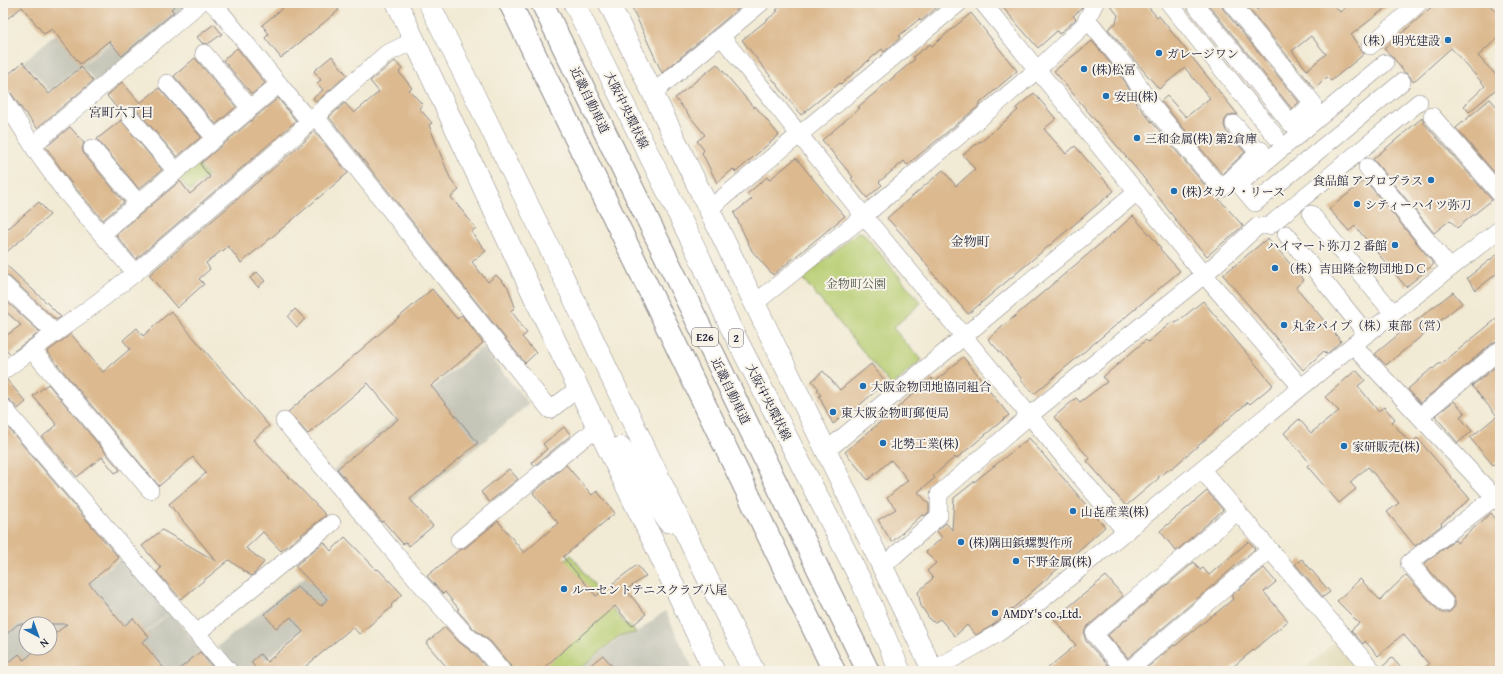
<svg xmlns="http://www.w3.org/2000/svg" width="1503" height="674" font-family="'Gentium Book Plus','Noto Serif JP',serif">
<rect width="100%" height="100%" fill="#f7f3e8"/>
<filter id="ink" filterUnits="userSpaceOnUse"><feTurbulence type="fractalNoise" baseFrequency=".025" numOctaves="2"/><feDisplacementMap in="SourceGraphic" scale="8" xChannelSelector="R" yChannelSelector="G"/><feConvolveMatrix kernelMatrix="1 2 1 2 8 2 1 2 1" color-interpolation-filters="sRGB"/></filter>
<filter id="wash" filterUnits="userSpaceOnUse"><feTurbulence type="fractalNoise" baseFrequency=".012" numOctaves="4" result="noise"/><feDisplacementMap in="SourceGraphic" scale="16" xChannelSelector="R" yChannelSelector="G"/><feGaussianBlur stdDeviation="0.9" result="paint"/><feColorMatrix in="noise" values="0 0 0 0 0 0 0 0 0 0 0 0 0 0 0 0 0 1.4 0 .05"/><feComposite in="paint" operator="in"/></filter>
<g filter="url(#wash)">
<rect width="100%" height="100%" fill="#f1ead4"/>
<polygon fill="#e2dcba" points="1339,638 1367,671 1303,671 1309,665"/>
<g fill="#c5c5b8">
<polygon points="93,3 156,3 50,91 24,61"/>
<polygon points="158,3 191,3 96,82 82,66"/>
<polygon points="482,347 529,404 380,527 333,470"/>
<polygon points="336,552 365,577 252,671 237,671 217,647"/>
<polygon points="123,557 170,612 98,671 3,671 3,653 12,645 3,652 3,590 26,624 26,648 50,648 50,624 36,624"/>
<polygon points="665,611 694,671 578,671 620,637 636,633"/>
<polygon points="170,613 220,671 100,671"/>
</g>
<g fill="#b8ce73" stroke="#6d7857">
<polygon points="197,163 208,176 190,191 179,178"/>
<polygon points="858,232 863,233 921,303 893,328 921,360 892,386 802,278"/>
<polygon points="571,555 624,623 631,627 636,633 619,636 577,671 504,671 474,637"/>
</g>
<g id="blocks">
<g fill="#dcb98f" fill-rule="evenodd">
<polygon points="3,3 178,3 171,9 174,12 122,56 109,41 80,64 52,29 44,34 22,7 3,22"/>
<polygon points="279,3 333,3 339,10 281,58 265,38 269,34 262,25 283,8"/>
<polygon points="630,3 745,3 662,73"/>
<polygon points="785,3 942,3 921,21 919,19 899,36 900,38 884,52 882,49 841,84 840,83 801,115 742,40 778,11 776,10"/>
<polygon points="999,3 1084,3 1081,9 1073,16 1076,19 1059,34 1057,31 1038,48"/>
<polygon points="1108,3 1145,3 1157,17 1159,16 1238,115 1233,114 1228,116 1225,120 1224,125 1226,131 1245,152 1222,174 1161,101 1167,96 1186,117 1210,98 1185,68 1159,89 1108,29 1116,23 1118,15"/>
<polygon points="1207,3 1221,3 1223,9 1299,102 1292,109"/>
<path d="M1244,3H1251L1257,10L1266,3H1332L1340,12L1351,3H1392L1351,35L1364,54L1331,81L1327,77L1315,89ZM1311,36L1326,54L1307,70L1292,51Z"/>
<polygon points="1436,3 1488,3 1500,16 1500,36 1478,56 1500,79 1500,86 1469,112 1464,106 1485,86 1451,48 1413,82 1409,75 1404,72 1392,56 1384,49"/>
<polygon points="971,13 1017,71 979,104 980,105 907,165 904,161 879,182 882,185 867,198 851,178 853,177 822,140 860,108 858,107 915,59 913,57 930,44 932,46"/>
<polygon points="214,24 222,34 208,44 202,43 197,37"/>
<polygon points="1092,41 1124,80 1133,96 1131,97 1213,195 1219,199 1243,226 1207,256 1185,232 1143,177 1054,71"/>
<polygon points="237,48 265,83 252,94 223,60"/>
<polygon points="332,56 347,75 316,102 313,98 323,90 317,83 321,80 314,71"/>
<polygon points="195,58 236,107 216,124 174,76"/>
<polygon points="395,61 402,69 399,72 412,88 409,90 423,105 419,108 432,123 429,125 450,178 459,190 451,197 476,228 471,232 486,251 472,262 488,282 496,275 508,287 515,307 511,311 521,324 520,325 527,333 522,337 536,353 525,363 329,117 345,103 354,113 379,92 370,81"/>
<polygon points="23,62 49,94 81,67 93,81 37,128 22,109 11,93 3,86 3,79"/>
<polygon points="717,64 754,108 755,106 779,135 736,172 733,169 717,183 702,153 704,150 697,141 705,135 675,98"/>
<polygon points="122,82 140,103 159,88 201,137 177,157 137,110 133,108 129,107 124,109 121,113 107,96"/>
<polygon points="1034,93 1056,119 1044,129 1066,154 1075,146 1114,191 968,314 929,269 930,268 908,243 909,242 887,218 943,170 956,186 975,169 963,155 980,141 981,142 1018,110 1016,108"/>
<polygon points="278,98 296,121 136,259 116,235 180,181 190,194 210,177 200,164"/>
<polygon points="1490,99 1500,110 1500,179 1456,128"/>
<polygon points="1422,118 1424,123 1492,200 1457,228 1450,220 1434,233 1373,159"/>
<polygon points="121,120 162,170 139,189 97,139"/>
<polygon points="70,127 84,143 82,149 84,154 124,202 103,220 71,183 46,147"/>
<polygon points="314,131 348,173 241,263 228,246 223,251 222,250 206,263 210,269 199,279 204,284 177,308 149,275 304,142"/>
<polygon points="796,158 828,197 845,216 773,275 752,251 734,213 752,199 747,194 767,177 769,180"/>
<polygon points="1365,180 1434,264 1406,287 1355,226 1349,231 1329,209"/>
<polygon points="39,202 50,215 3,255 3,233"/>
<polygon points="1133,216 1151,236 1161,248 1160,249 1180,271 1034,394 1020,379 1021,378 1006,359 988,339"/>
<polygon points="1268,238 1304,280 1296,287 1341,341 1327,354 1324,351 1303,370 1223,275"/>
<polygon points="1500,252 1500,271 1476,290 1467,278"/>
<polygon points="3,262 47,303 61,317 56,320 10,277 3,274"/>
<polygon points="257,272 265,281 258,287 250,278"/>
<polygon points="432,289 457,319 462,315 483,343 431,386 478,443 410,499 433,526 409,546 406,542 403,544 383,521 382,522 337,469 398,419 368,383 308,434 288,412"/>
<polygon points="1453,292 1462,303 1386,365 1375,354 1405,329"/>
<polygon points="3,298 40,332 10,354 3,345 3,338 21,325 3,309"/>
<polygon points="1203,301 1273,385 1250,404 1248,402 1176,465 1158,477 1159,478 1126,506 1087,461 1090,459 1054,417 1076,398 1080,402 1107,382 1103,377 1146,340 1148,342 1173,321 1176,323"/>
<polygon points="295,309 305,319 297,327 288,317"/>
<polygon points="171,311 269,426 253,440 326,515 281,551 263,532 246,548 264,562 255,573 251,576 229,560 181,599 157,572 161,568 142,546 162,530 216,561 169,504 206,473 193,457 159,486 47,352 71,334 103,372 130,349 123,340 137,328 143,336"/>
<polygon points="1500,316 1500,340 1494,342 1420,403 1408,389 1432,368 1433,369 1440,363 1441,364"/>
<polygon points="963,357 982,380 981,381 1009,415 956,459 955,457 933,476 935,478 918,492 929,504 929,512 924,516 923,514 892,542 878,520 896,509 887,498 908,480 891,460 868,480 845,452 932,378 935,382"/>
<polygon points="1500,363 1500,459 1493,465 1470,438 1497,416 1472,386"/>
<polygon points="871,364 886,382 854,410 852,408 833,424 819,396 821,395 817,390 819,389 812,381 823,371 840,390"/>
<polygon points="1356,370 1365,380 1358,386 1378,411 1384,407 1395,419 1392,422 1410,443 1417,438 1470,499 1441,523 1442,525 1415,546 1387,512 1399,503 1368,467 1350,482 1356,489 1339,503 1307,466 1310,463 1284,433 1299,419 1311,433 1339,411 1325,397"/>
<polygon points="7,380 26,402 18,409 10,400 3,397 3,381"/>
<polygon points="48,384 120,470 115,473 102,457 77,477 42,437 57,425 33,396"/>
<polygon points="1454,401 1465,413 1460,417 1472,431 1458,443 1435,416"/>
<polygon points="3,422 119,558 89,583 124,626 133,618 149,637 142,642 166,671 3,671 3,667 19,654 24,660 38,648 50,648 50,638 67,624 18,624 3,637"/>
<polygon points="564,427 571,435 534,466 532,462 547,449 543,444"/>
<polygon points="1029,438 1105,527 1018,604 993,625 976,635 967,625 955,636 940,619 935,622 931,621 921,606 918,592 933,578 927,571 936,563 926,552 942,538 937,531 946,523 952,530 954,498"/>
<polygon points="566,465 592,495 597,491 615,513 563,557 596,596 637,565 646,576 626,590 646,614 632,626 615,606 540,671 512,671 510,665 491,642 473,628 457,610 459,609 445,592 443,594 427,576 459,550 465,548 498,521 524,553 558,523 533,493"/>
<polygon points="509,469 518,479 489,502 481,492"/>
<polygon points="1207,491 1223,510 1176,551 1160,531"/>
<polygon points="1491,513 1500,524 1500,671 1421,671 1429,664 1403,634 1378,656 1365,641 1363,644 1351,630 1359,623 1337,601 1360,579 1380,600 1406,575 1438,610 1442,613 1447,613 1451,611 1455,606 1455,601 1453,597 1424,564 1455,540 1457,543"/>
<polygon points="345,537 377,570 378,569 402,594 391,605 392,607 359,634 353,627 300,671 256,671 257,670 251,662 260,654 267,662 303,632 291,617 276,628 264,614 297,587 321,606 327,599 295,566 324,542 331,551"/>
<polygon points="1249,541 1255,549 1128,658 1108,635 1194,562 1200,570 1203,568 1209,575"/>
<polygon points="1302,559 1330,592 1323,597 1295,564"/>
<polygon points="1264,568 1276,582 1264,592 1288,621 1228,671 1143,671 1174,645 1175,646 1214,614 1215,614 1233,599 1231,596"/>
<polygon points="1106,576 1123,596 1088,626 1085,630 1084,635 1086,641 1113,671 1044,671 1076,645 1054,619"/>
<polygon points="445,627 459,642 476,655 489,671 450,671 426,643"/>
<polygon points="200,652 216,671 177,671"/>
<polygon points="603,655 616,671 583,671"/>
<polygon points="1392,658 1404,671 1383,671 1382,667"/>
</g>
</g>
</g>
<g filter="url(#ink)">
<use href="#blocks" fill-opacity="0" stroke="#8a8688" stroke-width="1"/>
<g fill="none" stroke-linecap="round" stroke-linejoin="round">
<g stroke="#8a8688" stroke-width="18">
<g id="minor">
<polyline points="212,3 219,10 309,121"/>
<polyline points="983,3 1204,275 1301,387"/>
<polyline points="1169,3 1276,137"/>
<polyline points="1194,3 1291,124 1313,103 1231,3"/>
<polyline points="1087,19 1131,73 1148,101 1221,189 1261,150"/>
<polyline points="721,36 864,216 1126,532"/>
<polyline points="1370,46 1419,3"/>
<polyline points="204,53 250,108"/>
<polyline points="1385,63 1239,184 1255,203 1402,82"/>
<polyline points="167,83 215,138"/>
<polyline points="653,93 761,3"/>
<polyline points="3,98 38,154 63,189 135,273"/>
<polyline points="315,116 550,410 579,388"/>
<polyline points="1432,116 1500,194"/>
<polyline points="130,117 176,171"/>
<polyline points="1234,124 1258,152"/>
<polyline points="33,145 200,3"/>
<polyline points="92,148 138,203"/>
<polyline points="1367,167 1450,268"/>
<polyline points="709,209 959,3"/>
<polyline points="1311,214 1393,313"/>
<polyline points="102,234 279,84"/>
<polyline points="1286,234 1361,327 1377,327"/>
<polyline points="3,284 55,333"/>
<polyline points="755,303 864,216 1037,70 1084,25 1095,3"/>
<polyline points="1353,345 1500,503"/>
<polyline points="32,350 150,490"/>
<polyline points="3,371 98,302 135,273 297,134 309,121 386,54 415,40"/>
<polyline points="3,407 229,671"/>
<polyline points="1420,416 1500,350"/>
<polyline points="284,421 419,582 466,635 483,648 502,671"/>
<polyline points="826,451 1137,192"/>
<polyline points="1202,470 1373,671"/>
<polyline points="459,540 585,437 599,429"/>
<polyline points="883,566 939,516 939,494 1029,416 1204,275 1258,226 1269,226 1419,102"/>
<polyline points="1445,603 1409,563 1495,497"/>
<polyline points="197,633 332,523"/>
<polyline points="933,670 997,634 1032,608 1353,345 1500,229"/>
<polyline points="1126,671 1094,634 1238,511"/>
<polyline points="1128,671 1270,550"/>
</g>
</g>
<g stroke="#8a8688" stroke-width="22">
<g id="major">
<polyline points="397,3 538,305 650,535 714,671"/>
<polyline points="429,3 550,249 696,555 754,671"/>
<polyline points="574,3 701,260 730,326 862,583 900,671"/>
<polyline points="609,3 933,671"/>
<polyline points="621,447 668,522"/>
</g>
</g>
<g stroke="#8a8688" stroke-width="24">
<g id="highway">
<polyline points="510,3 834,671"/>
<polyline points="542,3 868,671"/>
</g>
</g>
<use href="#minor" stroke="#fff" stroke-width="17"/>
<use href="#major" stroke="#fff" stroke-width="21"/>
<use href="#highway" stroke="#fff" stroke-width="22"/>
</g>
</g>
<g fill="#1f6fb2" stroke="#f7f3e8" stroke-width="1.5">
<circle cx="1448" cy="40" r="4"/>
<circle cx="1159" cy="53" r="4"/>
<circle cx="1084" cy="69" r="4"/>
<circle cx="1106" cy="96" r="4"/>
<circle cx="1137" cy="138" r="4"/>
<circle cx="1431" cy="180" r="4"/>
<circle cx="1174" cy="191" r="4"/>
<circle cx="1357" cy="204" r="4"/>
<circle cx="1395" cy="245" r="4"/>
<circle cx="1275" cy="268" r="4"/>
<circle cx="1284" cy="325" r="4"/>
<circle cx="863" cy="386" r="4"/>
<circle cx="833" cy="412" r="4"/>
<circle cx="883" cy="443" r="4"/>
<circle cx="1344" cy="446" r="4"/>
<circle cx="1073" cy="511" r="4"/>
<circle cx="961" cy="542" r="4"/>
<circle cx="1016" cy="561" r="4"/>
<circle cx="564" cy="589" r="4"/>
<circle cx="995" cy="613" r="4"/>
</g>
<g text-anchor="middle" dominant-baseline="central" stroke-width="4" stroke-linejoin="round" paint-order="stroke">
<g fill="#f7f3e8" stroke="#62616f" stroke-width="1">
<rect x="692" y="328" width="26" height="18" rx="3"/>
<rect x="729" y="329" width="14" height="18" rx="3"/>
</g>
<g font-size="11" font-weight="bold" fill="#22223b">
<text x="705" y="337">E26</text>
<text x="736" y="338">2</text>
</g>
<g font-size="12" fill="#22223b" stroke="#f7f3e8" text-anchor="start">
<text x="1440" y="40" text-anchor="end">（株）明光建設</text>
<text x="1167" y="53">ガレージワン</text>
<text x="1092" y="69">(株)松冨</text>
<text x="1114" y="96">安田(株)</text>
<text x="1145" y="138">三和金属(株) 第2倉庫</text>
<text x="1423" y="180" text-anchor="end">食品館 アプロプラス</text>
<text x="1182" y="191">(株)タカノ・リース</text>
<text x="1365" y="204">シティーハイツ弥刀</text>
<text x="1387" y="245" text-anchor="end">ハイマート弥刀２番館</text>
<text x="1283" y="268">（株）吉田隆金物団地ＤＣ</text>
<text x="1292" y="325">丸金パイプ（株）東部（営）</text>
<text x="871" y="386">大阪金物団地協同組合</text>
<text x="841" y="412">東大阪金物町郵便局</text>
<text x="891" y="443">北勢工業(株)</text>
<text x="1352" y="446">家研販売(株)</text>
<text x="1081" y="511">山㐂産業(株)</text>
<text x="969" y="542">(株)隅田鋲螺製作所</text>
<text x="1024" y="561">下野金属(株)</text>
<text x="572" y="589">ルーセントテニスクラブ八尾</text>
<text x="1003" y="613">AMDY's co.,Ltd.</text>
</g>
<g font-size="12" fill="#22223b" stroke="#f7f3e8">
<text transform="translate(590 100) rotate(64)">近畿自動車道</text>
<text transform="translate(627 110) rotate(64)">大阪中央環状線</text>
<text transform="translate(731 391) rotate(64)">近畿自動車道</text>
<text transform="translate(769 402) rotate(63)">大阪中央環状線</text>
</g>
<g font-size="12" fill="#4f564c" stroke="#f7f3e8">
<text x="856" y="283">金物町公園</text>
</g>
<g font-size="13" fill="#22223b" stroke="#f7f3e8">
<text x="121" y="112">宮町六丁目</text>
<text x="970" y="241">金物町</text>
</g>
</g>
<rect width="1503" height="674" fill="none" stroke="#f7f3e8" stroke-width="16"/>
<g transform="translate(38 636) rotate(139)"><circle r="19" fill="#f7f3e8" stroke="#a29fa3"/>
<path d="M0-3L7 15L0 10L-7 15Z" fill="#1f6fb2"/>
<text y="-6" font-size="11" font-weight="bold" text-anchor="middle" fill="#22223b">N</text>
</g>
</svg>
